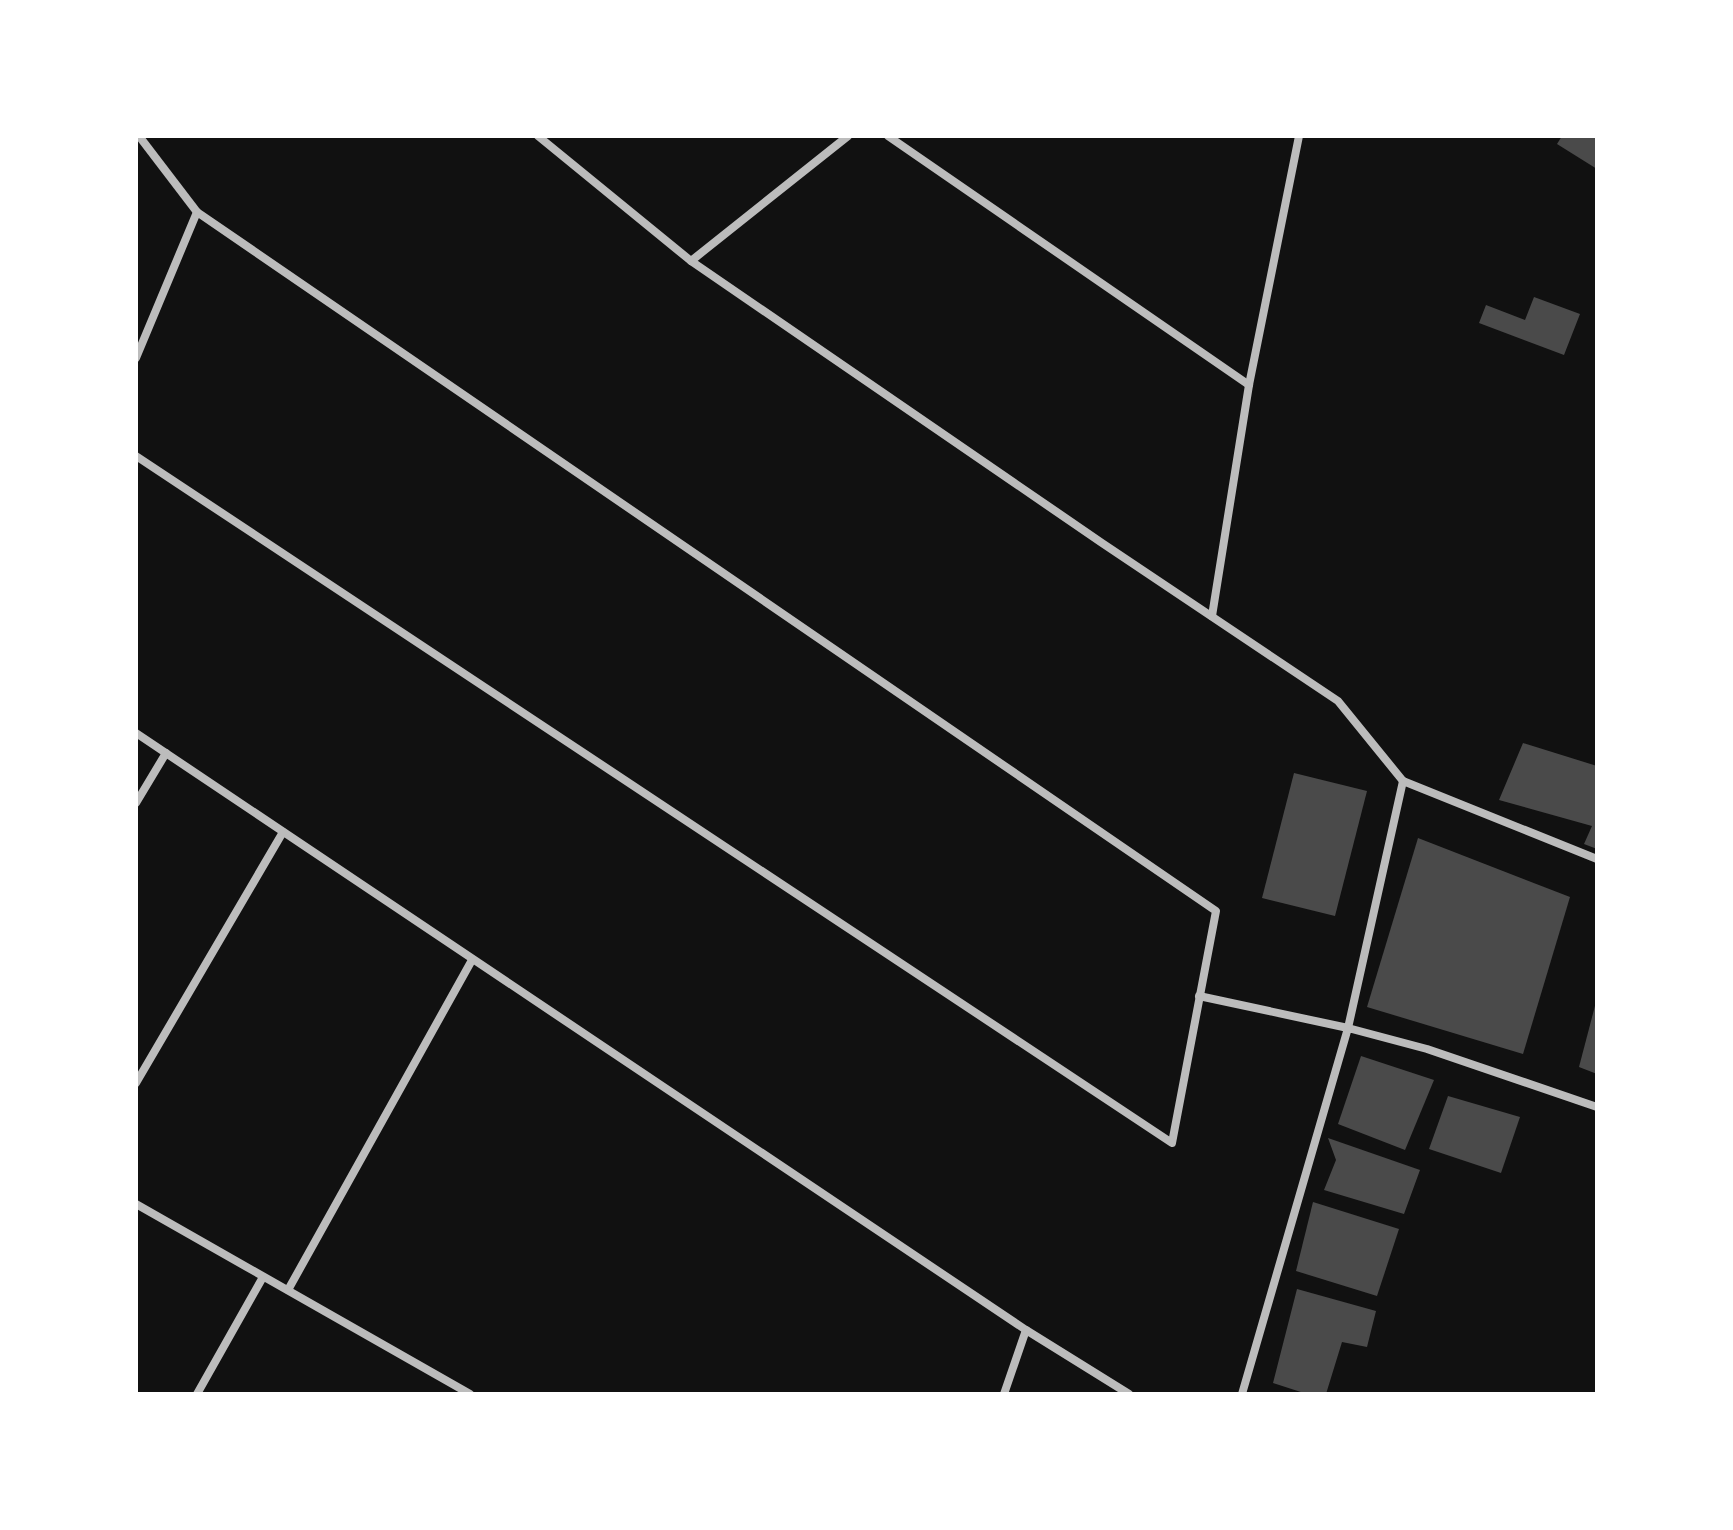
<svg xmlns="http://www.w3.org/2000/svg" width="1733" height="1530" font-family="Signika,sans-serif">
<rect width="100%" height="100%" fill="#111"/>
<g fill="#4a4a4a">
<polygon points="1562,136 1597,136 1597,169 1557,144"/>
<polygon points="1534,297 1580,314 1564,355 1479,323 1486,305 1525,320"/>
<polygon points="1523,743 1597,766 1597,849 1584,844 1592,826 1499,800"/>
<polygon points="1294,773 1367,791 1335,916 1262,898"/>
<polygon points="1418,838 1570,897 1523,1054 1367,1007"/>
<polygon points="1596,1002 1597,1002 1597,1074 1579,1067"/>
<polygon points="1361,1056 1434,1080 1405,1150 1338,1124"/>
<polygon points="1448,1096 1520,1117 1501,1173 1429,1149"/>
<polygon points="1328,1138 1420,1170 1404,1214 1324,1190 1336,1160"/>
<polygon points="1313,1202 1399,1229 1377,1296 1296,1271"/>
<polygon points="1297,1289 1376,1311 1367,1347 1342,1342 1326,1394 1307,1394 1273,1383"/>
</g>
<g fill="none" stroke-linecap="round" stroke-linejoin="round">
<g stroke="#bcbcbc" stroke-width="8">
<polyline points="139,136 197,212"/>
<polyline points="538,136 691,261 1102,543 1338,701 1403,781 1597,859"/>
<polyline points="888,136 1249,385"/>
<polyline points="691,261 848,136"/>
<polyline points="136,358 197,212 1216,911 1172,1143 136,456"/>
<polyline points="1212,616 1249,385 1299,136"/>
<polyline points="136,733 1026,1330 1129,1394"/>
<polyline points="136,803 166,753"/>
<polyline points="1199,996 1348,1028 1403,781"/>
<polyline points="136,1083 283,832"/>
<polyline points="136,1204 470,1394"/>
<polyline points="288,1290 472,960"/>
<polyline points="197,1394 263,1277"/>
<polyline points="1004,1394 1026,1330"/>
<polyline points="1242,1394 1348,1028 1427,1049 1597,1107"/>
</g>
</g>
<rect width="1733" height="1530" fill="none" stroke="#ffffff" stroke-width="276"/>
</svg>
